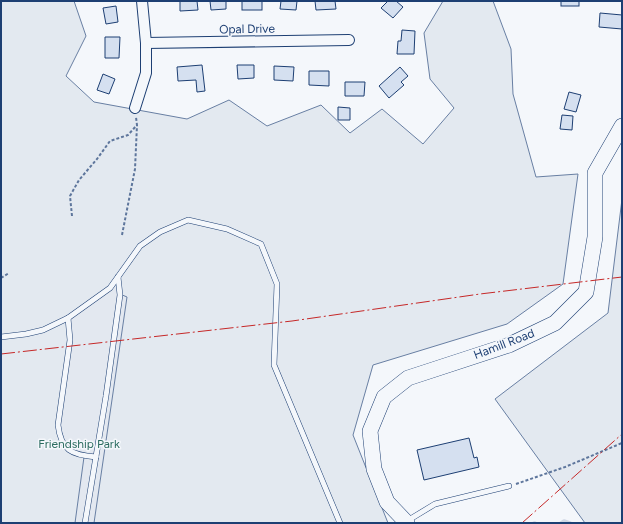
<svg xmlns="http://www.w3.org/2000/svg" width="623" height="524" font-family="Figtree,sans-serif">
<rect width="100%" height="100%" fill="#f4f7fb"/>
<g fill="#e3e9f0" stroke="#687fa3">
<polygon points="1,1 74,1 86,36 66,76 94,102 187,119 229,100 267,126 321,105 350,133 382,109 423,144 454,108 430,79 424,33 443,1 493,1 511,49 513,94 536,177 578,174 563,284 507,324 373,365 353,435 388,523 1,523"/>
<polygon points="622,199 622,523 585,523 495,399 608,313"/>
</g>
<polygon fill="#e3e8f0" stroke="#687fa3" points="118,277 120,294 127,297 94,523 75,523 84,457 64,445 58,425 70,340 68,318 110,288"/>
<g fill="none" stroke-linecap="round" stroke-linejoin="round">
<g stroke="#cfd7e4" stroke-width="3.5">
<polyline points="534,523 535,523"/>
<polyline points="561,523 564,521 570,523"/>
</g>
</g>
<g fill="#d5e0f0" stroke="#1d3f73">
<polygon points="180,1 197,1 198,10 180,11"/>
<polygon points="210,1 226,1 226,9 211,10"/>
<rect x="242" y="1" width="20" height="9"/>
<polygon points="281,1 297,1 296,10 280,9"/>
<polygon points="315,1 335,1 336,9 316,10"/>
<polygon points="388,1 396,1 403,7 393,18 381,8"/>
<rect x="561" y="1" width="18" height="5"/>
<polygon points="116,6 118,22 106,24 103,8"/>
<polygon points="600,13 622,15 622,29 599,27"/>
<polygon points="402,30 415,31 414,54 397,54 398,41 401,41"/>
<polygon points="105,37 120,37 119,58 105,58"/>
<polygon points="202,65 205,91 197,92 196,80 178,81 177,67"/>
<polygon points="237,65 254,65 254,78 238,79"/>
<polygon points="274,66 294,67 293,81 274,80"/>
<polygon points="400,67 408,76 401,82 404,85 389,98 379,86"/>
<polygon points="309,71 329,71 329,86 309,85"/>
<polygon points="103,74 115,79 109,94 97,90"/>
<polygon points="345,82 365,82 364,96 345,96"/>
<polygon points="569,92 581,95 576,112 564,109"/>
<polygon points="338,107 350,108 350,120 338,120"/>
<polygon points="562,115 573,116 572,130 560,129"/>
<polygon points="469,438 474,458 477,457 479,467 424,480 417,450"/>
</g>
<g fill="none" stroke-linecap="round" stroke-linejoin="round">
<g stroke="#1d3f73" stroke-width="6">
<g id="lane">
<path d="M68,318L70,340L58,425C61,450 71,455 96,457"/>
<polyline points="1,337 26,334 43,330 68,318 110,288 140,246 160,232 188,220 227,229 261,244 277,284 274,365 340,523"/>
<polyline points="407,521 435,504 509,486"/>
<polyline points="85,523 106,396 120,295 118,277"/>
</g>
</g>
<g stroke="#1d3f73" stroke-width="12">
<g id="street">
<polyline points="146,43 349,40"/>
<polyline points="135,108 146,73 146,43 142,1"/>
</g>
</g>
<g stroke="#1d3f73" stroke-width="16">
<polyline id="secondary" points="407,523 387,502 374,469 370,431 384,397 408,378 509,345 555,323 586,292 595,237 595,173 622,126"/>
</g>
<g stroke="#5e769c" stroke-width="2" stroke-dasharray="3 2" stroke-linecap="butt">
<polyline points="72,216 70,196 79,180 97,159 110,141 128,135 137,125 136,117"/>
<polyline points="122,235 135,169 137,125"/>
<polyline points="1,278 9,273"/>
<polyline points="516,484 565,467 622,443"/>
</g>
<use href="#lane" stroke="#f4f7fb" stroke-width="5"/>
<use href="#street" stroke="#f4f7fb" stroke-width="10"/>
<use href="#secondary" stroke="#f4f7fb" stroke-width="15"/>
<g stroke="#c62828" stroke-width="1" stroke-dasharray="14 3 2 3" stroke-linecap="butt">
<polyline points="1,354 292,321 480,294 622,277"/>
<polyline points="522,523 622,434"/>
</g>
</g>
<g text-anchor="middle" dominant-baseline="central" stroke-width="3" stroke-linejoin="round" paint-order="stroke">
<g font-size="12" fill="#1d3f73" stroke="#f4f7fb">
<text transform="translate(247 29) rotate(-1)">Opal Drive</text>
<text transform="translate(504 344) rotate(-21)">Hamill Road</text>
</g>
<g font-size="12" fill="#2c6c60" stroke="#f4f7fb">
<text x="79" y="444">Friendship Park</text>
</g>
</g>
<rect width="623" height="524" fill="none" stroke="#1d3f73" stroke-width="4"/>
</svg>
